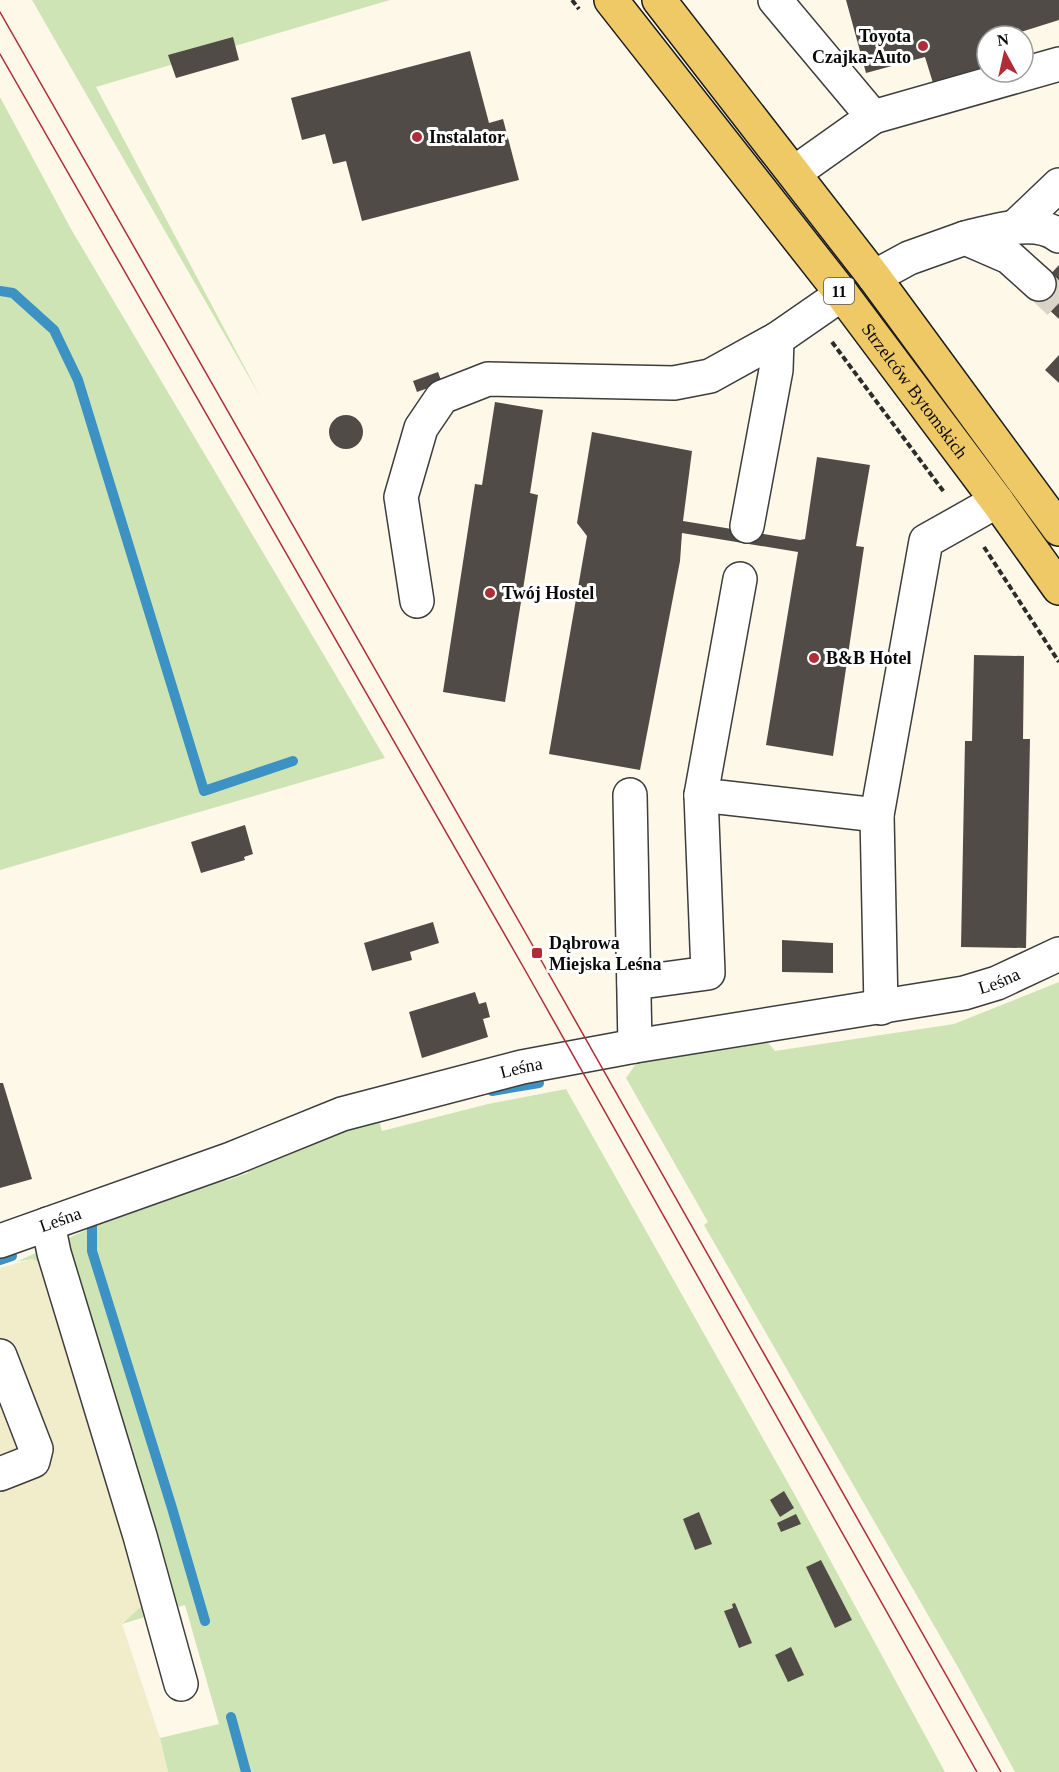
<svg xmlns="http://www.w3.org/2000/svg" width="1059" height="1772" font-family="Georgia,serif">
<rect width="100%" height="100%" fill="#fdf8e8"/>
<polygon fill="#f1ecca" points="32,1259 43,1264 148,1600 122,1624 160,1738 168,1772 0,1772 0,1268"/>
<g fill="#cfe4b5">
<polygon points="32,0 390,0 96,87 261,398"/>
<polygon points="0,97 71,229 385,758 0,870"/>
<polygon points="1059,982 1059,1772 1015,1772 959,1669 704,1225 708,1222 626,1078 640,1058 763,1037 775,1051 954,1024"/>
<polygon points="566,1089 796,1497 945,1772 168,1772 160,1738 219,1724 185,1605 122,1624 148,1600 43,1264 32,1259 16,1262 86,1230 83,1220 221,1169 226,1181 248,1173 244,1160 377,1113 382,1131 488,1104"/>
</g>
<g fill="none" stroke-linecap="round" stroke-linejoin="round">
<g stroke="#3c92c3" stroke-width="10">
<polyline points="0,291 13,293 54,330 78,380 204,791 293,761"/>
<polyline points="492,1091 539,1083"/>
<polyline points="92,1225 92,1251 172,1508 205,1621"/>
<polyline points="0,1260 12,1256"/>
<polyline points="231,1717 246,1772"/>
</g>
</g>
<g fill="#514b47">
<polygon points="846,0 1059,0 1059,20 1008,36 987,36 987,66 933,83 925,57 866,73"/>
<polygon points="233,37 239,60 176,78 168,55"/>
<polygon points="470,51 489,123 503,119 519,180 362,221 346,161 333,164 325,134 302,140 291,98"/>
<polygon points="1059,265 1059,319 1032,294"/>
<polygon points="1059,355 1059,383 1045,370"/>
<polygon points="438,372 442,383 417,392 413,381"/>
<polygon points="495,402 543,410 530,493 538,495 505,702 443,692 475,484 482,485"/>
<circle cx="346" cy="432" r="17"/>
<polygon points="592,432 692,451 683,521 800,540 805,539 817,457 870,465 856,546 864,547 833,756 766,745 798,552 682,533 680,561 640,770 549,754 587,536 577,523"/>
<polygon points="974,655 1024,656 1023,739 1030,739 1026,948 961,947 965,741 972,741"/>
<polygon points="245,825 253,854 244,857 245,860 201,873 191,842"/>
<polygon points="433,922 439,943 410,952 412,960 372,971 364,943"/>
<polygon points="782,940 833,943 833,973 782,972"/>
<polygon points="475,992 479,1004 486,1002 490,1017 483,1019 488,1037 422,1058 409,1012"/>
<polygon points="0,1083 3,1083 32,1179 0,1188"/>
<polygon points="784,1491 794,1508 780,1517 770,1500"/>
<polygon points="699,1512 712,1544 695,1550 683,1519"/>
<polygon points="796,1514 801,1524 781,1532 777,1523"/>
<polygon points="821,1560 852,1620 835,1628 806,1567"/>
<polygon points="735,1603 752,1643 739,1648 724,1611 733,1608 732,1604"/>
<polygon points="791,1647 804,1675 788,1682 775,1655"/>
</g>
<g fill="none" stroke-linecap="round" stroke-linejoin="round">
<polyline stroke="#d9d4c7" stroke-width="33" stroke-dasharray="33 16" stroke-linecap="butt" points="1039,284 1059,303"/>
<g stroke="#3d3d3d" stroke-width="36">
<g id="minor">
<polyline points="775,0 873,117 794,173"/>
<polyline points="873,117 1059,64"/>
<polyline points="1016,226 1059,185"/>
<path d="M965,238C991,232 1036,217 1059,236"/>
<polyline points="874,277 909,258 965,238 1009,257 1039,284"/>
<polyline points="747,526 776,370 777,339"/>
<polyline points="740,579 701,795 877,815"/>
<polyline points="417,601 401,497 421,428 442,397 488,379 674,383 710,376 777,339 842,294"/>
<polyline points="630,795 635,1046"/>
<polyline points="634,983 708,973 701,795"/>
<polyline points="881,1008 877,815 926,541 997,501"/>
<polyline points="48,1224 54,1253 140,1536 181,1684"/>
<path id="s1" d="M0,1241L231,1159L342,1114L522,1067L635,1046L964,993L997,983L1059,954"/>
<polyline points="0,1356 36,1449 33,1461 0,1474"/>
</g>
</g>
<g stroke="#1b1b1b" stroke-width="36">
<g id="major">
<path id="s2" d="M611,0L842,294L997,501L1059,588"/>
<polyline points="659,0 874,277 1059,529"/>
</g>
</g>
<g stroke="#2c2c2c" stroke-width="4" stroke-dasharray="6 3" stroke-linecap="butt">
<polyline points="572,0 579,9"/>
<polyline points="832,342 944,492"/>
<polyline points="984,547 1059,662"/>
</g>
<use href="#minor" stroke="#fff" stroke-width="33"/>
<use href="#major" stroke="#efc966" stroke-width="33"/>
<g stroke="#ae2d37" stroke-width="1.5">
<polyline points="0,12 537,953 1001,1772"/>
<polyline points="0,54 529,977 977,1772"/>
</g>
</g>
<g fill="#ae2d37" stroke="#fff" stroke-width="2">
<circle cx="923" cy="46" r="6"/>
<circle cx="417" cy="137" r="6"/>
<circle cx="490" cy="593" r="6"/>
<circle cx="814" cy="658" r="6"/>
<rect x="531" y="947" width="12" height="12" rx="3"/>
</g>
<g text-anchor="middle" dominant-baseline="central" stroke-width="6" stroke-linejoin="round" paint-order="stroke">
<rect fill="#fff" stroke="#545454" stroke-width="1.5" x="824" y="278" width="30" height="26" rx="4.5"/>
<g font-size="16" font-weight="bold" fill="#0a0a0a">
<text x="839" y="291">11</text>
</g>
<g font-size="18" font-weight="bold" fill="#0a0a0a" stroke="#fff" text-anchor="start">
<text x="911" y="36" text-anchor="end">Toyota<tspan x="911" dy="21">Czajka-Auto</tspan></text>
<text x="429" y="137">Instalator</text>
<text x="502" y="593">Twój Hostel</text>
<text x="826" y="658">B&amp;B Hotel</text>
<text x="549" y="943">Dąbrowa<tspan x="549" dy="21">Miejska Leśna</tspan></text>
</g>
<g font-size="18" fill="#0a0a0a" stroke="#fff">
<text stroke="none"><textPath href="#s2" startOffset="495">Strzelców Bytomskich</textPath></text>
<text stroke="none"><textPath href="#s1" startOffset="1036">Leśna</textPath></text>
<text stroke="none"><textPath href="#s1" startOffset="550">Leśna</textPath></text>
<text stroke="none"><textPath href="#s1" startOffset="64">Leśna</textPath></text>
</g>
</g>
<g transform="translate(1005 54) rotate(352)"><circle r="28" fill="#ffffff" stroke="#9d9d9d" stroke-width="1.5"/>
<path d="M0-4.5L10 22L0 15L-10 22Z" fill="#ae2d37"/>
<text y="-9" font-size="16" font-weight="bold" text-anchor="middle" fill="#0a0a0a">N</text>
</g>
</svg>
